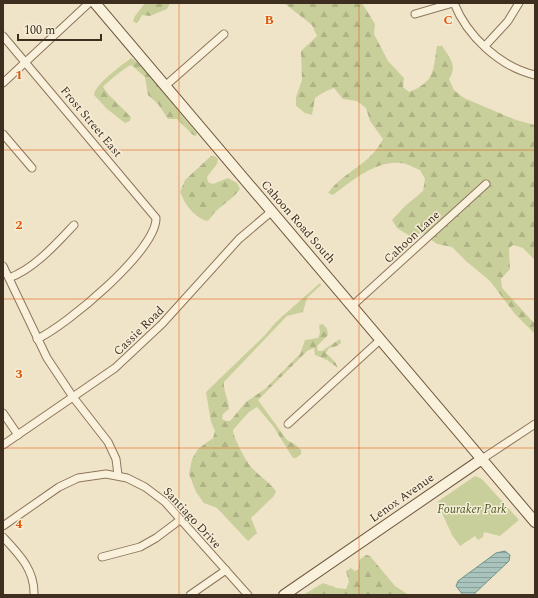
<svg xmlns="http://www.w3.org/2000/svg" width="538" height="598" font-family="Spectral,serif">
<defs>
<pattern id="forest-firs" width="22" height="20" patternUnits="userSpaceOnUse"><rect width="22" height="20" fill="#c9cf9b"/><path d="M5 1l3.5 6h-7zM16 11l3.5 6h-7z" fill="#aeb285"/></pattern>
<pattern id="water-rules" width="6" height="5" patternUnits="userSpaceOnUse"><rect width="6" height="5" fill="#a9c4bc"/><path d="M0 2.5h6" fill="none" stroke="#8ba098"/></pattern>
</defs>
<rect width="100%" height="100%" fill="#f0e4c8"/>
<g fill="url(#forest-firs)">
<polygon points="145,3 170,3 167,9 150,16 142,15 139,21 136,23 133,21 135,16"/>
<path d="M284,3H362L375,24L374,34L388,61L404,78L403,87L409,92C435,82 433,70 437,46H442C450,58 458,66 449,79L454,90L464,98L516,120L535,125V260L523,248L513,245L509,248L510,269L501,279L502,288L535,324V334L515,314L490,281L466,261L452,247L437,244L422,233L410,236L397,228L392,220L405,206L423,191L425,179L420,170C414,168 407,163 400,163C375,161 352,181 333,195L328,193C345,170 368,167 383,139L370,121L366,108L357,101L343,99L334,88L324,92L315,98L312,115L305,113L296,106V97L302,80L301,51L317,36L312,25Z"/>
<path d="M131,58C142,63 185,120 197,133L196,136L193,135L177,119H168L158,104L148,95L145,77L131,65C127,66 105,84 103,87L109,95L131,117L130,121L125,123L107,109L94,95C95,84 122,65 131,58Z"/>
<path d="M211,156L216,157L218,159L217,164L207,177L208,182L213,184L228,178L237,183L240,189C231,202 216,207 209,220L206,221C193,216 185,204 180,192L185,180Z"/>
<path d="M320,283L321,285L307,298L303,312L287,316L224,382C223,391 229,400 229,409L223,414L222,419L226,421H230L246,402L265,389L300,354L305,340L318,338L320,333L319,325L323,324L327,329L328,335L317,346L318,351H322L340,339L341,343L337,346L329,348L326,353L335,362L338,368L327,360L315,355L314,348L307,351L258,400L287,440L296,445L301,450V454L296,458H293L273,426L257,407L249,412L233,430C233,437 247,464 253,469C261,477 269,482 276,491L274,496L251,518L257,533L248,541L217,508L204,503L196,492L189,474L192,459L198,449L213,438L215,431L211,422L206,392L265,335L276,322Z"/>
<polygon points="366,555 370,556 395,586 409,595 418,595 303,595 323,583 337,588 346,589 349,582 346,571 351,568 355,571 359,569 359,560"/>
</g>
<polygon fill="#c9cf9b" points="475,476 482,479 519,520 500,536 484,532 483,537 478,540 475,536 460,546 452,535 437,502"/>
<polygon fill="url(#water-rules)" stroke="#6f938a" points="505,551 510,555 509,561 473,595 463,595 456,586 458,581 496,553"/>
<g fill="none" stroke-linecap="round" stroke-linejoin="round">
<g stroke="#8d765c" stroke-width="9">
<g id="street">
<path d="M454,3C467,36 500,67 535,75"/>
<polyline points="415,14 453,3"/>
<path d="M3,36L156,218C157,250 66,326 37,339"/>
<polyline points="485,46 508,21 519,3"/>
<polyline points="3,83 89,3"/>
<polyline points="165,86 224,34"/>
<polyline points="3,134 32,168"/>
<polyline points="3,266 47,358 73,397 108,442 116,459 118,475"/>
<path d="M9,278C34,269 56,244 74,225"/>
<polyline points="352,306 486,184"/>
<polyline points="3,413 18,435"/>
<polyline points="288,424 380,340"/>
<polyline points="3,445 115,368 162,324 239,239 272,211"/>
<polyline points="482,459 535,424"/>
<polyline points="3,526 59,487 78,478 106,474 127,478 145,487 165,502 248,595"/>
<path d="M3,537C19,554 35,570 34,595"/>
<polyline points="102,557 140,547 156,538 180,520"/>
<polyline points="190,595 226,570"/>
</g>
</g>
<g stroke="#6f573f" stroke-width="12">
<g id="secondary">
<polyline points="95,3 535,522"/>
<polyline points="284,595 482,459"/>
</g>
</g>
<use href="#street" stroke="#faf1dc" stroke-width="7"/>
<use href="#secondary" stroke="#faf1dc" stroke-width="10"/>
</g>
<path fill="none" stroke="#df570d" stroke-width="1" stroke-opacity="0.55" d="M179,3V595M359,3V595M3,150H535M3,299H535M3,448H535"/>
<g text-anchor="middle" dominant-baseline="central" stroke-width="3" stroke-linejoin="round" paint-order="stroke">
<g font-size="12" fill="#3d2e20" stroke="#f7eed8">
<text transform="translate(91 122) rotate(50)">Frost Street East</text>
<text transform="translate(298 222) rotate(49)">Cahoon Road South</text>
<text transform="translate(412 237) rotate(-43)">Cahoon Lane</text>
<text transform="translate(139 331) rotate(-44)">Cassie Road</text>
<text transform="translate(402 498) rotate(-35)">Lenox Avenue</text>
<text transform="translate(192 518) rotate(47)">Santiago Drive</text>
</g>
<g font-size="12" font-style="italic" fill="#4d5a26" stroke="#f7eed8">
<text x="472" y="509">Fouraker Park</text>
</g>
</g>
<g font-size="13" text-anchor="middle" font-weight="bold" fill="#df570d" stroke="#f7eed8" stroke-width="3" stroke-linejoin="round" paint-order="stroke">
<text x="269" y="24">B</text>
<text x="448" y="24">C</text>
<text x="19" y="79">1</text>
<text x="19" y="229">2</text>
<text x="19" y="378">3</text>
<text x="19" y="528">4</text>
</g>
<rect width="538" height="598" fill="none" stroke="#3d2e20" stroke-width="8"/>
<path d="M18 34v6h83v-6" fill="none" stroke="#3d2e20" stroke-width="2"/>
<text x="24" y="34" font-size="12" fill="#3d2e20" stroke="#f7eed8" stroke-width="3" paint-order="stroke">100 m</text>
</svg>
